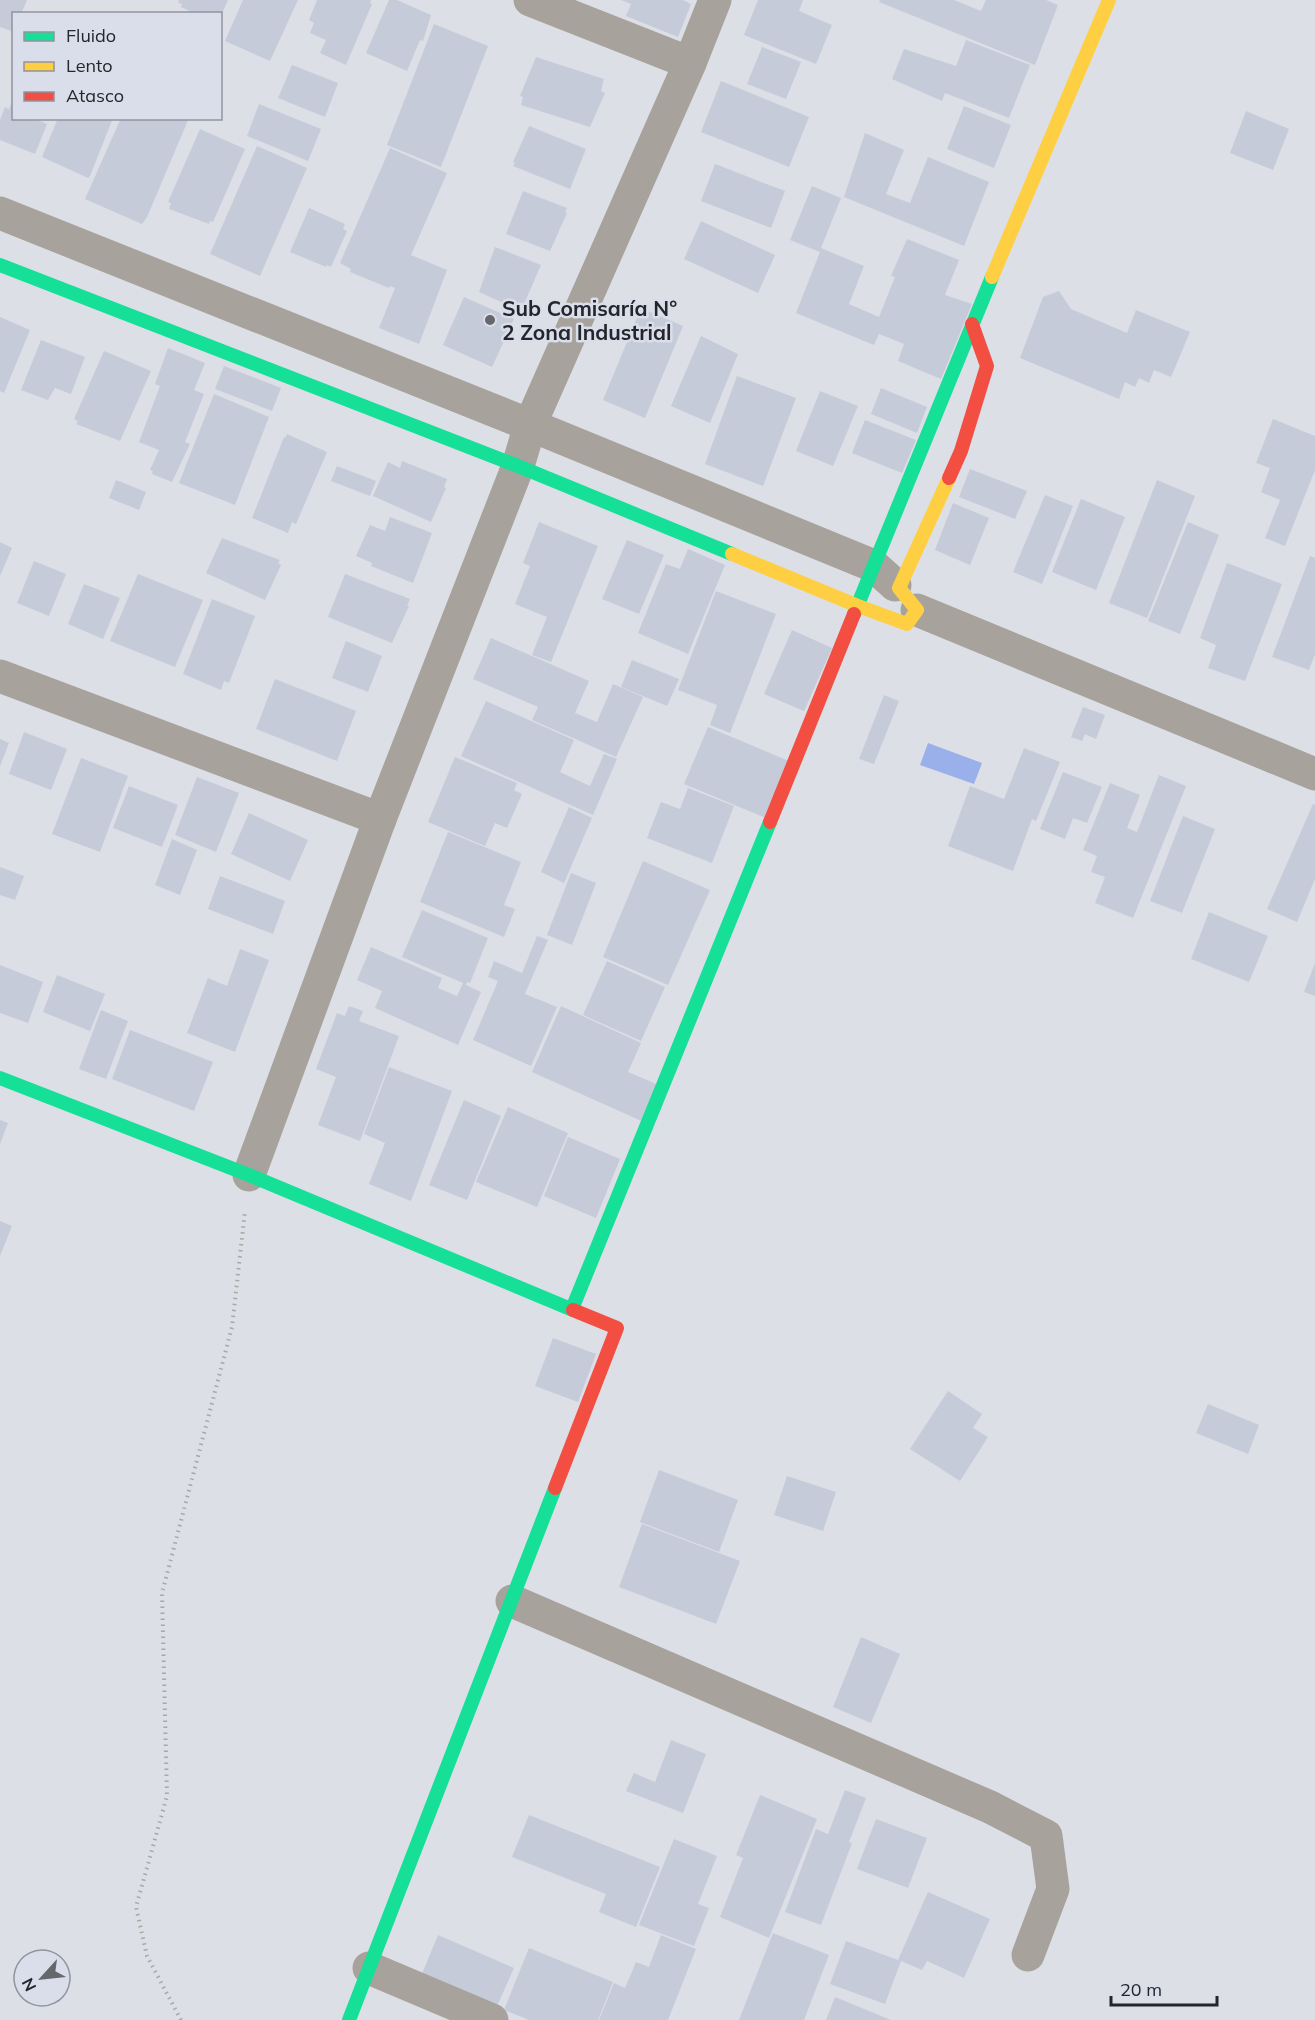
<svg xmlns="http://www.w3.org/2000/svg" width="1315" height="2020" font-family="Mulish,sans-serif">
<rect width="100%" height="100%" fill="#dddfe6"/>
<polygon fill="#9ab0eb" points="928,743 982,763 974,784 920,765"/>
<g fill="#c6cbda">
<polygon points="0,0 27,0 21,14 14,14 14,32 0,27"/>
<polygon points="179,0 228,0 220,18 220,14 196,14 181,7 182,4 178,3"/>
<polygon points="243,0 298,0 270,61 225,41"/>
<polygon points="317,0 371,0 370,3 372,4 346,65 320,53 326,40 310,33 314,23 309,20"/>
<polygon points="389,0 397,0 431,15 423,41 420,40 407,71 366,53"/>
<polygon points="621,0 683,0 691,4 678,37 626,16 631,4"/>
<polygon points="758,0 803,0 799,11 832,25 816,64 744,35"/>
<polygon points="880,0 954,0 981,11 986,0 1046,0 1058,5 1035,65 879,2"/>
<polygon points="434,24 488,46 441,167 387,145"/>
<polygon points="966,40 1030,65 1009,118 945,93 942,101 892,79 904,49 956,66"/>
<polygon points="762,47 801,62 786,99 747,84"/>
<polygon points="536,57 604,79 601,91 605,93 590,127 521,105 523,97 520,96"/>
<polygon points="292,65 338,83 325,117 278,98"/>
<polygon points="721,81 809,117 789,167 701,132"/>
<polygon points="13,99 14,118 33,118 47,124 35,154 0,140 0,120 5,107 9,109"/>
<polygon points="259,104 321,129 308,161 247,136"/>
<polygon points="964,106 1011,125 994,168 947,149"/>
<polygon points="1246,111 1289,129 1273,170 1230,153"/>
<polygon points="58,118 113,118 90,176 88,178 42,157"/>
<polygon points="121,118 189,118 147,217 142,224 85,199"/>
<polygon points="529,126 586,149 570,189 513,166 515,163 513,162"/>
<polygon points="200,129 245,149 213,222 210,221 209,224 169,209 171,203 168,202"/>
<polygon points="865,133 904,150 886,194 910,203 928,157 989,182 964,246 844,197"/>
<polygon points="257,146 307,168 260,276 210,254"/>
<polygon points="390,148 447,173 411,255 447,270 419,344 379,328 395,288 390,286 389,288 350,272 351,269 340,263"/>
<polygon points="715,164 785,191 771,228 701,201"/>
<polygon points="812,186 841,198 821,248 864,266 849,304 879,317 895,277 891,276 907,239 959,260 945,295 972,304 941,379 898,361 904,344 879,334 874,345 796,313 820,252 790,240"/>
<polygon points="523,191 567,208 565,212 567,213 550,251 506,234"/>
<polygon points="309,208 345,224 343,229 347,231 331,267 327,265 326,267 290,252"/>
<polygon points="701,221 775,255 758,293 684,259"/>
<polygon points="495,247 541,265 521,311 479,292"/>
<polygon points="1059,291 1071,309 1127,333 1136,310 1190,332 1171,377 1154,370 1149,383 1139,378 1135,387 1125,382 1119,399 1020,358 1043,297"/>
<polygon points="464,297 514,319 492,367 443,345"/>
<polygon points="641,308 683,326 645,418 603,400"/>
<polygon points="0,317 30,330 4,393 0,391"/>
<polygon points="701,336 738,354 710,423 671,406"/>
<polygon points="41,340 85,357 71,394 55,388 48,400 21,390"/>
<polygon points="168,348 205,363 194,390 204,394 185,442 190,444 172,482 152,474 153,471 150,470 159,450 139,442 160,386 155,384"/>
<polygon points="104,351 151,371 120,441 76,424 78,421 74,419"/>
<polygon points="224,366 281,388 272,411 215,389"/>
<polygon points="737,376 796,398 763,486 705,464"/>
<polygon points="881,388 927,407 917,433 871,414"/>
<polygon points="820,391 858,406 833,466 796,451"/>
<polygon points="214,394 269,417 235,505 179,483"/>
<polygon points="1273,419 1315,436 1315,470 1285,546 1265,538 1280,500 1261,492 1270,468 1256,463"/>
<polygon points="865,420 916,440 902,473 852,453"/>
<polygon points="287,434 327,452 296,524 292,522 288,533 252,518 284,437 285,438"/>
<polygon points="402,461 447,479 444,487 446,488 431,522 373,496 388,462 400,468"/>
<polygon points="337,466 376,481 370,496 331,481"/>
<polygon points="970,469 1027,491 1015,519 959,497"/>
<polygon points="116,480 146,492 139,510 109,498"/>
<polygon points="1157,480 1195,496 1147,618 1109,603"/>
<polygon points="1045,495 1073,506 1042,584 1013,572"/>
<polygon points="1081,499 1125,517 1096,590 1052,572"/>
<polygon points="953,503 989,518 970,565 935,550"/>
<polygon points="390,517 432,533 413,583 371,566 372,563 356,556 370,525 385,531"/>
<polygon points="539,522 598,546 551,662 532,655 547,617 515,604 530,566 523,563"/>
<polygon points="1188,522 1219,535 1180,634 1148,621"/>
<polygon points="222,538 280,560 278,563 281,565 265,600 206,573"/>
<polygon points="627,540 664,555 639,614 602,599"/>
<polygon points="0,542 12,548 0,576"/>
<polygon points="688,549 725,565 688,654 638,633 666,564 680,569"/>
<polygon points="1310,556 1315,558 1315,654 1309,670 1272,657"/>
<polygon points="34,561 66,574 49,616 17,603"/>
<polygon points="1227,563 1282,584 1245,681 1208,668 1216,645 1200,638"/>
<polygon points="138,574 203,600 175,667 110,641"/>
<polygon points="345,574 410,599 407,606 409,606 392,643 328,617"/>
<polygon points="84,584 120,598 103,639 68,624"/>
<polygon points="716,591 776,614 730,733 710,725 717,705 678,690"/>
<polygon points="212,599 255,616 229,683 224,681 221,690 183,674"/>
<polygon points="792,630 832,648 804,711 764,694"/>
<polygon points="491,638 589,681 575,713 597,722 613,684 643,697 616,757 532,720 538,707 473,679"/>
<polygon points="346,641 382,656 368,692 332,678"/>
<polygon points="632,660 679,679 667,706 621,687"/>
<polygon points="275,679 356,711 337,761 256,729"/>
<polygon points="884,695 899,701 874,764 859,759"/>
<polygon points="486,701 574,740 560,772 590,786 604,754 617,759 593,815 461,756"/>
<polygon points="1083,707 1105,715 1096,739 1085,734 1082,741 1071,737"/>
<polygon points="708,727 789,761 766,818 684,784"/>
<polygon points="24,732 67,749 51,790 9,774"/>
<polygon points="0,739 9,743 0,766"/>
<polygon points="1024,748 1060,762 1036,821 1032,819 1013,871 948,846 970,786 1004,799"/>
<polygon points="455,757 517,783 514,790 522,794 507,828 495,823 485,846 428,822"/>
<polygon points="81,758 128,776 100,852 52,834"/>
<polygon points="1063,772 1102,787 1087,823 1073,818 1065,839 1040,829"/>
<polygon points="1159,775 1186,786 1133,918 1095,903 1105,877 1091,872 1097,856 1083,850 1110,783 1140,795 1127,828 1137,832"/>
<polygon points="197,777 239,793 216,852 175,835"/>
<polygon points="129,786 178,805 162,847 113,828"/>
<polygon points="688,788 734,806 712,863 647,838 661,802 680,809"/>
<polygon points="1313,804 1315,805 1315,879 1297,922 1267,909"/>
<polygon points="569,807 592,818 564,883 541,872"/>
<polygon points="249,813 308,840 290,881 231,854"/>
<polygon points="1183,816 1215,829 1182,913 1150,901"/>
<polygon points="448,832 521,862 504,905 515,909 504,937 420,902"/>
<polygon points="172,839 197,850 180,895 155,885"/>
<polygon points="643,861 710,890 668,985 603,957"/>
<polygon points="0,867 24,876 15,900 0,895"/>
<polygon points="571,873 596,883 572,945 547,935"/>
<polygon points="220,876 285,901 273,934 208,909"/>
<polygon points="422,910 488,938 470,983 467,982 466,985 481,992 458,1045 375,1008 382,991 357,980 371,947 442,978 438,988 457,996 463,983 402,957"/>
<polygon points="1209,912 1268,936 1249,982 1191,959"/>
<polygon points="537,936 548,940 525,994 557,1007 531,1066 473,1040 498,981 488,977 494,961 522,973"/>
<polygon points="240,949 269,960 235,1052 187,1033 208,978 227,986"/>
<polygon points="607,961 665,987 641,1041 583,1015"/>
<polygon points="1315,963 1315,996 1304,992"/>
<polygon points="0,965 43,982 28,1023 0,1013"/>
<polygon points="57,975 105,994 90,1031 43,1012"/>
<polygon points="349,1006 363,1011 359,1021 399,1036 360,1141 318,1125 336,1077 316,1069 337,1013 345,1016"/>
<polygon points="561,1006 641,1043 628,1072 661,1086 646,1123 532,1072"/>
<polygon points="101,1010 128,1021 106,1079 79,1069"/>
<polygon points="130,1030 213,1062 194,1111 112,1079"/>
<polygon points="389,1067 452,1091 411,1201 369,1184 385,1143 364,1134"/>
<polygon points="464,1100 501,1116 467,1200 429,1185"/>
<polygon points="508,1107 568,1133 537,1207 476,1182"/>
<polygon points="0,1120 8,1123 0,1144"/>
<polygon points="568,1137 620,1159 596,1218 544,1196"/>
<polygon points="0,1221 12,1226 0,1256"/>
<polygon points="553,1338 596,1354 578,1402 535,1386"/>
<polygon points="948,1391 982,1414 973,1428 988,1437 960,1481 910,1449"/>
<polygon points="1208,1404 1259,1425 1248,1454 1196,1433"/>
<polygon points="659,1470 738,1500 719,1552 640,1522"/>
<polygon points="787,1476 836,1492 823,1531 774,1515"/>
<polygon points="642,1524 740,1561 716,1624 619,1587"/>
<polygon points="861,1637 900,1654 871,1723 833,1707"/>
<polygon points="671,1740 706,1754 683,1813 626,1791 634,1773 655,1782"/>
<polygon points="845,1790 866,1798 849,1842 852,1843 821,1925 785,1912 816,1829 828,1834"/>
<polygon points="760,1795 817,1819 769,1938 720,1917 743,1858 736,1855"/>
<polygon points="529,1815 660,1867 636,1927 599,1912 606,1894 512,1857"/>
<polygon points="876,1819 927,1838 908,1888 857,1869"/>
<polygon points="674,1839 717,1856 698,1904 709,1908 694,1946 639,1925"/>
<polygon points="928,1892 990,1919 964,1978 927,1961 922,1970 901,1961 885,2004 830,1984 846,1941 898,1960"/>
<polygon points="773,1933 829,1955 804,2020 739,2020"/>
<polygon points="438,1935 514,1968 494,2013 419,1981"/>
<polygon points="661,1935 696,1949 668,2020 599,2020 614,1983 625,1988 636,1962 649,1967"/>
<polygon points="529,1948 613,1982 598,2020 529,2020 504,2010"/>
<polygon points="835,1997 891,2020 826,2020"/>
</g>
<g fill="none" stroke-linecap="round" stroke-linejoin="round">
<polyline stroke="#aaa8a6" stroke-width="4" stroke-dasharray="1.5 4.5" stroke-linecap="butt" points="181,2020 147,1956 136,1907 167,1796 162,1593 232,1327 245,1211"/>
<g stroke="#a7a29b" stroke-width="33">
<polyline points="530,0 690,63"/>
<polyline points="0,213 530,425 874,566 895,585"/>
<polyline points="917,610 1315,774"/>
<polyline points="0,676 380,819"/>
<polyline points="249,1175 380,819 518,466 530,425 690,63 715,0"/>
<polyline points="512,1601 990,1807 1046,1836 1053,1889 1028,1955"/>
<polyline points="369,1968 492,2020"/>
</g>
<g stroke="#16e098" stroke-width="14">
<polyline points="0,265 518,466 732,554"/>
<polyline points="854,614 992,277"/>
<polyline points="0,1078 249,1175 573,1310"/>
<polyline points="572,1309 770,822"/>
<polyline points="349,2020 555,1488"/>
</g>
<g stroke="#ffcf43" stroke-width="14">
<polyline points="992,277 1109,0"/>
<polyline points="732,554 858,606 907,624 917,610 899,588 949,478"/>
</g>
<g stroke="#f24e42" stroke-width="14">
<polyline points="949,478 961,451 987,366 972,324"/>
<polyline points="770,822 854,614"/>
<polyline points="555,1488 617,1328 573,1310"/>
</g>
</g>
<circle fill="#65676c" stroke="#d9deea" stroke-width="2" cx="490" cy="320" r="6"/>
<g text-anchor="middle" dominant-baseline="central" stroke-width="5" stroke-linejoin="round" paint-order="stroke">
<g font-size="21" font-weight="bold" fill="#25262b" stroke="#d9deea" text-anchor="start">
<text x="502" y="308">Sub Comisaría N°<tspan x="502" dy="24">2 Zona Industrial</tspan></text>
</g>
</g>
<rect x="12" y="12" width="210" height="108" fill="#d9deea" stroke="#91949e" stroke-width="1.5"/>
<rect x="24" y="32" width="30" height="9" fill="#16e098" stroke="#91949e" stroke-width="1.5"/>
<text x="66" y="42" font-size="18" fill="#25262b">Fluido</text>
<rect x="24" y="62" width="30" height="9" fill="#ffcf43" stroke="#91949e" stroke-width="1.5"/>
<text x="66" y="72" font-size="18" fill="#25262b">Lento</text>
<rect x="24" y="92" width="30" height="9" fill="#f24e42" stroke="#91949e" stroke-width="1.5"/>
<text x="66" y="102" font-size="18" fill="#25262b">Atasco</text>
<g transform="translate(42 1978) rotate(243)"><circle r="28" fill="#d9deea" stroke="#91949e" stroke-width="1.5"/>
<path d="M0-4.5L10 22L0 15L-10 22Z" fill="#65676c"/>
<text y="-9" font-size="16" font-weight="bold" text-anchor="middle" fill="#25262b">N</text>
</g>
<path d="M1111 1996v9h106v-9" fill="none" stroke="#25262b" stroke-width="3"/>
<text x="1120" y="1996" font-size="18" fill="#25262b" stroke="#d9deea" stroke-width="4.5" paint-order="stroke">20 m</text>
</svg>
